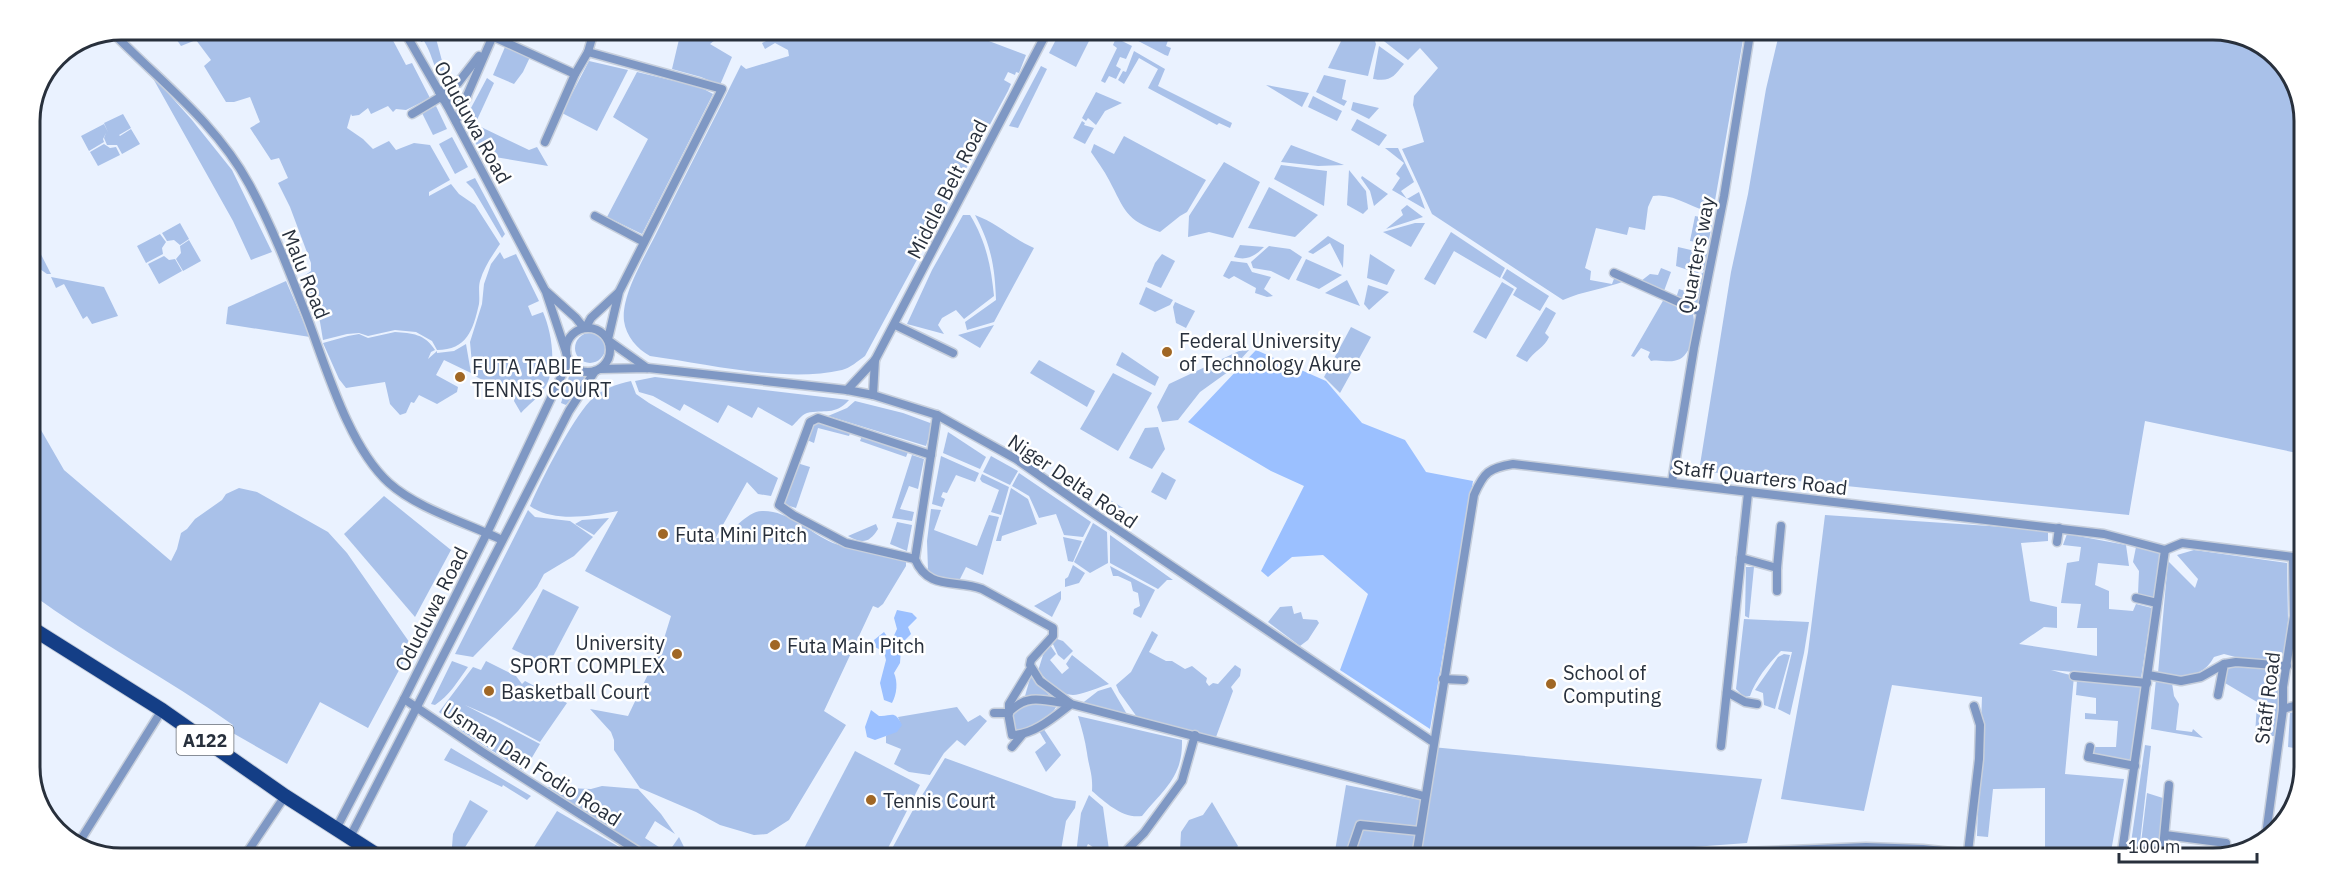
<svg xmlns="http://www.w3.org/2000/svg" width="2335" height="889" font-family="'IBM Plex Sans',sans-serif">
<rect width="100%" height="100%" fill="#eaf2ff"/>
<g fill="#a9c1e9">
<path d="M170,30L388,31L406,65L412,63L430,98L406,110L396,109L393,112L388,106L371,114L368,108L359,115L352,116L351,114L347,128L363,139L373,149L389,141L396,150L414,143L430,145L450,180L429,192V196L451,184L459,194L475,205L500,244C492,256 484,267 480,281C478,288 480,296 479,304C473,330 467,350 437,350L432,341L416,332L395,330L368,336L359,333L347,334L323,340L320,322L304,276L311,271V263L290,207L278,183L288,178L279,158L271,160L250,128L260,122L250,97L234,102H226L204,66L211,60L196,40L181,46Z"/>
<path d="M417,31H434L445,72L439,76C433,64 431,52 424,41L421,42Z"/>
<polygon points="681,31 726,31 710,44 732,57 720,85 701,77 672,69"/>
<path d="M771,32H965L1026,55L1019,73L1016,72L1015,75L1008,72L1004,80L1011,84L1008,91L865,356C858,361 850,368 842,370C785,383 708,364 650,356C637,349 626,336 624,321C621,296 644,258 655,236C683,179 713,122 741,65L746,69L789,56L788,50L775,43L765,49L762,43L770,39Z"/>
<polygon points="1060,32 1101,32 1098,37 1092,35 1076,67 1049,53"/>
<polygon points="1121,32 1171,32 1166,46 1171,48 1168,56 1165,55"/>
<polygon points="1345,33 1372,33 1376,44 1368,76 1328,68"/>
<path d="M1377,33L1744,34L1713,212C1693,210 1673,192 1653,196L1648,207L1645,230L1629,227L1627,235L1596,228L1585,268L1591,271L1590,280L1612,284L1615,276L1625,281C1604,289 1583,291 1563,300L1432,214L1402,149L1424,142L1413,105L1414,96L1438,68L1420,48L1408,60L1380,38Z"/>
<polygon points="1779,34 2243,35 2286,66 2305,115 2302,454 2145,421 2129,515 1699,471 1731,272 1748,194 1766,89"/>
<polygon points="1116,38 1132,46 1126,59 1120,57 1116,66 1121,69 1116,79 1109,76 1105,83 1101,81 1117,48 1113,45"/>
<path d="M1379,46L1404,64C1393,77 1391,82 1373,79Z"/>
<polygon points="505,47 530,57 523,72 514,84 493,75"/>
<polygon points="1134,51 1165,69 1158,86 1232,123 1230,128 1219,123 1217,125 1148,88 1158,69 1139,58 1124,84 1118,80 1123,71 1126,72"/>
<polygon points="589,61 628,70 597,131 562,113"/>
<polygon points="1041,66 1047,69 1018,128 1009,126"/>
<polygon points="637,72 700,87 713,94 642,234 607,217 648,139 613,117"/>
<polygon points="150,73 192,120 232,170 272,252 251,260 233,221"/>
<polygon points="1324,75 1346,80 1342,99 1347,101 1344,106 1316,92"/>
<polygon points="487,78 494,83 477,120 467,125 464,121"/>
<polygon points="1266,85 1309,93 1302,107"/>
<polygon points="1096,92 1122,103 1105,111 1096,125 1088,118 1086,121 1082,118"/>
<polygon points="1313,96 1342,111 1337,121 1308,107"/>
<polygon points="1353,102 1379,108 1369,119 1351,110"/>
<polygon points="436,106 447,129 433,135 422,113"/>
<polygon points="123,114 131,128 119,135 120,136 131,129 140,144 122,154 117,145 107,145 104,138 106,133 103,139 104,142 89,151 81,136 104,124 108,132 104,123"/>
<polygon points="1357,119 1387,135 1379,146 1351,130"/>
<polygon points="1082,121 1085,123 1084,125 1094,128 1085,144 1073,138"/>
<polygon points="481,127 529,150 537,147 548,166 483,155 469,132"/>
<path d="M1124,136L1206,180L1187,212L1180,216L1160,232C1125,220 1125,210 1109,180C1104,170 1097,161 1091,152L1094,144L1114,154Z"/>
<polygon points="452,137 468,167 455,174 439,144"/>
<polygon points="104,144 110,148 116,147 120,155 98,166 90,152"/>
<polygon points="1291,145 1344,165 1318,166 1281,162"/>
<polygon points="1385,148 1398,148 1414,182 1401,191 1407,199 1419,192 1425,209 1392,190 1400,178 1396,174 1404,163"/>
<polygon points="1224,162 1260,182 1233,238 1209,232 1188,237 1189,216"/>
<polygon points="1281,165 1327,171 1324,206 1274,179"/>
<polygon points="1349,170 1366,191 1368,209 1363,214 1347,205"/>
<polygon points="1362,176 1388,194 1374,206 1370,191 1361,178"/>
<polygon points="475,178 505,234 502,238 473,189 466,182"/>
<polygon points="1269,187 1318,215 1295,237 1248,228"/>
<polygon points="1407,205 1423,217 1386,229 1403,215 1401,210"/>
<path d="M963,215H970C986,241 991,266 994,296L964,319L956,310L942,318L938,325L944,334L907,324L932,270Z"/>
<path d="M975,215C997,223 1013,239 1034,248L994,322L967,330L965,322L996,300C995,267 991,245 975,215Z"/>
<polygon points="1695,216 1713,220 1708,244 1690,241"/>
<polygon points="180,223 189,239 180,245 174,240 167,241 162,233"/>
<polygon points="1415,223 1425,223 1411,247 1383,232"/>
<polygon points="1451,232 1505,268 1500,278 1454,251 1435,285 1424,279"/>
<polygon points="30,233 51,274 47,274 30,262"/>
<polygon points="160,234 166,242 162,248 163,254 146,263 137,246"/>
<polygon points="1328,236 1344,245 1343,268 1330,243 1313,254 1308,252"/>
<polygon points="189,240 201,261 183,271 176,259 181,253 180,246"/>
<path d="M1240,245L1264,247C1255,256 1247,261 1234,257Z"/>
<polygon points="1269,246 1290,249 1302,257 1289,280 1271,271 1253,268 1251,262"/>
<polygon points="1678,247 1708,254 1704,270 1697,273 1676,266"/>
<path d="M500,252L504,259L516,254L539,301L528,306L532,316L543,312C552,333 558,369 544,389C538,398 528,405 521,413L514,401L515,397L473,375L470,342L482,304L484,284L491,264Z"/>
<polygon points="1162,254 1175,261 1161,288 1147,282 1155,263"/>
<polygon points="1370,254 1395,270 1387,285 1367,278"/>
<polygon points="164,256 169,260 175,259 182,271 159,284 148,264"/>
<polygon points="1306,259 1342,275 1319,289 1296,280"/>
<polygon points="1231,261 1247,263 1252,272 1271,277 1264,289 1273,296 1267,297 1255,293 1256,288 1234,276 1229,279 1223,276"/>
<polygon points="1661,268 1671,272 1664,291 1641,281 1650,274 1658,275"/>
<polygon points="1507,269 1549,296 1540,311 1513,295 1517,288 1502,278"/>
<polygon points="1704,272 1698,303 1676,298 1679,289 1688,292 1693,276 1698,276"/>
<polygon points="51,277 104,287 118,316 92,324 87,316 83,319 64,284 56,288"/>
<polygon points="1347,280 1360,306 1325,293"/>
<polygon points="286,281 310,337 226,324 228,307"/>
<polygon points="1502,282 1514,289 1486,339 1473,332"/>
<polygon points="1368,285 1389,292 1369,310 1364,304"/>
<polygon points="1146,287 1173,300 1170,305 1155,312 1139,304"/>
<path d="M1664,299L1692,311C1697,324 1693,352 1680,359C1670,364 1661,359 1651,361L1648,357L1650,352L1641,348L1634,357L1631,356Z"/>
<polygon points="1175,302 1195,311 1186,328 1176,323 1173,307"/>
<path d="M1546,307L1556,313L1545,333L1549,337C1545,347 1533,352 1527,362L1516,356Z"/>
<polygon points="994,325 980,348 958,335"/>
<polygon points="1351,327 1371,337 1340,393 1324,377"/>
<path d="M395,332C412,333 425,334 435,350L431,352L428,359L437,351V353L454,351L466,344L471,373L444,360L436,375L458,387L457,392L437,404L419,395L414,403L411,402L406,413L400,415L390,404L385,382L346,388L339,379L323,343L348,336L359,334L368,338Z"/>
<circle cx="590" cy="348" r="15"/>
<polygon points="1249,350 1232,369 1200,392 1178,420 1162,422 1157,407 1169,384 1239,351"/>
<polygon points="1122,352 1159,377 1155,386 1116,365"/>
<polygon points="1039,360 1095,391 1087,407 1030,373"/>
<polygon points="571,370 577,375 588,377 566,405 561,403"/>
<polygon points="1113,373 1152,393 1118,451 1080,429"/>
<path d="M655,377L849,400C835,416 824,409 807,413C801,415 797,422 792,426L758,407L752,418L728,405L718,423L684,404L680,411L653,396L639,392L635,381Z"/>
<path d="M631,381L636,394L649,403L778,478L771,496L758,494L747,482L715,539C732,535 746,511 762,511C788,510 810,533 833,543C854,551 884,556 906,560V566L883,604L878,608L873,606L824,711L846,725L789,820L767,834L754,835L720,825L696,812L640,788L614,750V740L611,732L590,709L628,716L662,645L671,616L585,571L618,511C591,516 554,523 530,506C541,480 572,420 590,401C601,389 617,384 631,381Z"/>
<polygon points="855,401 903,413 933,424 926,446 828,416 847,408"/>
<path d="M30,411L64,470L171,561L177,549L181,533L187,529L195,519L222,500L226,494L239,488L257,492L328,532L347,553L412,646L368,728L320,702L287,764L231,732L233,725C167,678 95,641 30,593Z"/>
<polygon points="815,422 851,431 849,436 818,428 814,443 807,440"/>
<polygon points="1158,427 1165,449 1152,469 1129,458 1145,428"/>
<polygon points="948,432 986,457 980,469 943,453"/>
<polygon points="862,436 908,452 906,457 860,441"/>
<polygon points="912,455 924,459 918,489 909,486 900,509 914,512 912,521 892,518"/>
<polygon points="941,456 979,473 975,482 956,475 947,493 943,492 941,497 945,499 942,507 932,504"/>
<polygon points="991,456 1018,471 1010,485 983,472"/>
<polygon points="797,463 810,467 796,508 783,504"/>
<polygon points="1162,472 1176,480 1166,500 1151,492"/>
<polygon points="1019,473 1091,522 1083,537 1064,535 1056,514 1039,518 1029,496 1012,486"/>
<polygon points="982,474 1009,487 1001,515 991,512 999,490 982,482 980,479"/>
<polygon points="1011,488 1028,499 1037,524 1002,536 1001,541 996,541"/>
<polygon points="384,496 451,550 415,617 344,534"/>
<polygon points="1107,498 1123,508 1116,519 1100,508"/>
<polygon points="931,509 941,510 934,530 977,546 989,515 999,517 983,575 966,567 958,583 936,578 928,570 927,541"/>
<polygon points="528,510 535,517 570,521 593,537 574,556 544,574 537,587 518,611 473,657 455,654"/>
<polygon points="1825,515 2048,530 2048,541 2021,543 2030,601 2057,607 2057,628 2044,627 2019,644 2097,656 2097,628 2077,628 2081,604 2061,603 2067,563 2079,561 2081,547 2063,545 2067,534 2126,545 2129,566 2098,563 2095,585 2109,591 2109,609 2133,611 2136,604 2152,608 2141,678 2051,670 2074,676 2065,774 2124,779 2110,857 2045,848 2045,788 1993,789 1988,837 1977,836 1982,697 1892,685 1864,811 1781,799 1808,652"/>
<polygon points="609,518 594,535 575,524 582,520"/>
<polygon points="897,522 912,525 907,551 890,544"/>
<polygon points="1093,523 1107,532 1108,563 1090,573 1074,562"/>
<path d="M876,524L878,529C869,543 863,544 848,536Z"/>
<polygon points="1110,535 1173,580 1167,580 1158,589 1110,563"/>
<polygon points="1063,537 1082,541 1073,562 1068,561"/>
<polygon points="2136,547 2162,553 2155,600 2138,594 2139,571 2133,562"/>
<path d="M2194,550L2287,563L2288,621L2284,662L2243,659L2224,654L2214,657C2202,679 2180,679 2158,673L2168,561L2195,588L2198,579L2177,555Z"/>
<polygon points="1073,565 1085,573 1079,583 1065,587 1065,579 1068,577"/>
<polygon points="1110,566 1155,590 1141,618 1133,614 1134,609 1140,606 1138,593 1133,591 1131,582 1118,576 1113,576"/>
<polygon points="1746,567 1754,567 1749,618 1745,616"/>
<polygon points="543,589 579,607 548,666 512,649"/>
<polygon points="1061,591 1061,599 1052,617 1034,606"/>
<polygon points="1292,606 1294,614 1301,612 1303,619 1317,620 1319,623 1308,640 1300,646 1268,622 1280,607"/>
<path d="M1744,619L1809,622L1804,653L1790,715L1778,709L1792,652L1781,651C1768,664 1756,679 1750,696L1744,697L1736,689Z"/>
<polygon points="1152,631 1158,635 1149,652 1166,661 1172,661 1185,669 1192,666 1207,678 1206,682 1209,686 1213,683 1218,684 1235,665 1241,669 1240,676 1231,687 1233,691 1216,737 1137,717 1119,692 1116,685 1131,672"/>
<polygon points="1057,639 1063,641 1073,651 1064,660 1058,655 1052,642"/>
<path d="M1050,645L1056,654L1050,660L1062,674L1069,668L1066,664L1072,655L1109,684C1069,698 1070,703 1038,671L1043,655Z"/>
<polygon points="1784,654 1790,655 1775,709 1764,705 1763,693 1755,690 1778,657"/>
<path d="M452,661L468,667C458,681 449,696 435,705L431,704Z"/>
<polygon points="486,661 516,676 522,684 525,681 567,703 540,742 495,718 465,705 540,744 524,771 463,732 439,712 473,667 481,670"/>
<polygon points="2239,665 2284,670 2276,736 2255,736 2257,702 2225,683 2228,669"/>
<polygon points="1031,675 1050,696 1025,696"/>
<polygon points="2156,679 2172,683 2174,696 2179,704 2176,730 2192,732 2193,729 2203,738 2151,729"/>
<polygon points="2077,680 2144,686 2132,763 2093,754 2094,747 2116,747 2118,721 2085,719 2085,713 2096,714 2096,698 2076,695"/>
<polygon points="1111,687 1128,716 1080,705 1098,691"/>
<path d="M1035,700L1056,707C1047,723 1030,728 1013,733L1010,714Z"/>
<polygon points="957,707 968,722 980,715 987,721 965,746 957,740 944,753 930,775 909,772 894,764 901,749 886,743 886,736 901,725 898,717"/>
<polygon points="2301,710 2300,749 2288,747 2290,713"/>
<path d="M1078,716L1182,740C1183,777 1164,789 1142,816C1123,819 1106,803 1092,791C1093,774 1089,768 1087,753C1085,740 1082,729 1078,716Z"/>
<polygon points="1043,728 1061,755 1046,772 1035,752 1046,743 1039,731"/>
<polygon points="2145,745 2151,746 2139,851 2130,850"/>
<polygon points="1432,747 1762,779 1747,843 1559,857 1418,857"/>
<polygon points="451,748 531,796 527,800 503,785 502,787 444,760"/>
<polygon points="855,751 920,785 884,856 800,856"/>
<polygon points="945,758 1055,798 1076,801 1075,808 1066,821 1060,856 888,856 913,810"/>
<polygon points="1346,785 1421,800 1412,857 1334,857"/>
<polygon points="602,786 638,789 661,814 675,834 655,821 645,838 668,853 679,837 688,855 652,855 631,845 545,787 591,789"/>
<polygon points="2147,793 2166,799 2162,853 2140,851"/>
<polygon points="1089,795 1103,807 1109,850 1096,849 1088,844 1085,850 1076,854 1081,813"/>
<polygon points="470,800 488,811 462,852 452,847 453,834"/>
<polygon points="1212,802 1238,846 1229,857 1197,857 1180,850 1181,832 1189,820 1203,815"/>
<polygon points="557,811 633,855 529,855"/>
</g>
<g fill="#9bc0ff">
<polygon points="1256,350 1326,381 1362,423 1405,440 1426,472 1473,481 1430,729 1340,670 1368,594 1323,555 1292,557 1268,577 1261,571 1304,486 1271,471 1188,422"/>
<path d="M897,610L912,613L917,618L908,627L911,634L905,640L908,646L901,649L900,663L894,673C898,682 897,694 892,703L884,700L880,683L886,660L884,652L875,647L874,640L884,632L891,642L897,629L894,618Z"/>
<path d="M871,710L879,716C892,717 894,709 902,725L897,732L875,740L867,737L865,727Z"/>
</g>
<g fill="none" stroke-linecap="round" stroke-linejoin="round">
<g stroke="#c7cfdc" stroke-width="11">
<g id="minor">
<polyline points="404,31 448,107 546,292 566,352"/>
<path d="M113,33C161,82 216,123 249,184C272,226 290,273 307,317C326,367 349,447 389,483C418,509 467,523 502,540"/>
<polyline points="492,36 575,74"/>
<polyline points="588,52 722,89 619,292 608,339"/>
<polyline points="439,92 458,83 479,56"/>
<polyline points="443,99 467,98"/>
<polyline points="412,114 442,96"/>
<polyline points="456,121 495,31"/>
<polyline points="545,142 575,74 588,52 594,31"/>
<polyline points="595,216 644,242"/>
<polyline points="1614,273 1701,312"/>
<polyline points="547,292 576,318 584,328"/>
<polyline points="895,325 953,353"/>
<polyline points="586,327 591,318 618,293"/>
<circle cx="588" cy="350" r="22"/>
<polyline points="609,341 647,368"/>
<polyline points="600,369 648,368 847,390 873,395 937,415 1016,459 1096,515 1433,742"/>
<polyline points="847,390 875,360 1047,32"/>
<polyline points="873,395 875,360"/>
<path d="M937,415L915,559C928,591 956,579 982,589L1053,628V636L1031,660L1030,665L1040,681L1071,704L1424,796"/>
<polyline points="1672,482 1694,348 1724,196 1750,34"/>
<polyline points="2057,542 2059,528"/>
<polyline points="1741,558 1777,568 1777,591"/>
<polyline points="915,559 846,543 793,515 779,505 810,422 818,418 931,455"/>
<polyline points="1777,568 1781,526"/>
<polyline points="2136,598 2157,603"/>
<polyline points="2148,675 2181,681 2201,677 2224,664"/>
<polyline points="2074,676 2147,683"/>
<polyline points="1443,679 1464,680"/>
<polyline points="1727,692 1745,702 1757,704"/>
<polyline points="2218,695 2224,664 2236,662 2287,666"/>
<polyline points="404,699 481,751 644,855"/>
<polyline points="2283,709 2301,704"/>
<path d="M994,713H1008L1012,735C1034,735 1054,717 1071,704"/>
<path d="M1008,713C1027,693 1043,700 1068,704"/>
<polyline points="1009,713 1009,704 1031,668"/>
<polyline points="1721,746 1748,493"/>
<polyline points="1012,747 1022,735"/>
<polyline points="2090,747 2088,757 2135,766"/>
<polyline points="47,820 79,842"/>
<polyline points="336,829 404,699 490,527 569,360"/>
<polyline points="2165,835 2226,843 2224,856"/>
<polyline points="350,837 569,411 595,371"/>
<polyline points="2265,842 2283,709 2283,687 2294,616 2293,557"/>
<polyline points="78,844 162,710"/>
<polyline points="1128,849 1144,833 1182,781 1195,735"/>
<polyline points="2122,851 2216,858"/>
<polyline points="1968,852 1979,759 1980,725 1974,706"/>
<polyline points="246,854 285,796"/>
<polyline points="1326,857 1326,853 1330,857"/>
<polyline points="1349,857 1360,825 1419,831"/>
<path d="M1416,857L1474,495C1484,472 1489,468 1513,464L2104,534L2165,550L2182,543L2293,557L2302,556"/>
<polyline points="1593,858 1866,847 1923,849 2020,859"/>
<polyline points="2121,859 2165,550"/>
<polyline points="2162,859 2169,785"/>
</g>
</g>
<g stroke="#c7cfdc" stroke-width="16">
<polyline id="trunk" points="30,627 162,710 285,796 377,855"/>
</g>
<use href="#minor" stroke="#7f98c4" stroke-width="8"/>
<use href="#trunk" stroke="#143e86" stroke-width="14"/>
</g>
<g fill="#a06725" stroke="#fff" stroke-width="2">
<circle cx="1167" cy="352" r="6"/>
<circle cx="460" cy="377" r="6"/>
<circle cx="663" cy="534" r="6"/>
<circle cx="775" cy="645" r="6"/>
<circle cx="677" cy="654" r="6"/>
<circle cx="1551" cy="684" r="6"/>
<circle cx="489" cy="691" r="6"/>
<circle cx="871" cy="800" r="6"/>
</g>
<g text-anchor="middle" dominant-baseline="central" stroke-width="5" stroke-linejoin="round" paint-order="stroke">
<rect fill="#fff" stroke="#686e76" stroke-width="1.5" x="176.5" y="725" width="57" height="30" rx="4.5"/>
<g font-size="18" font-weight="bold" fill="#28303c">
<text x="205" y="740">A122</text>
</g>
<g font-size="20" fill="#28303c" stroke="#fff">
<text transform="translate(473 122) rotate(61)">Oduduwa Road</text>
<text transform="translate(947 189) rotate(-63)">Middle Belt Road</text>
<text transform="translate(1696 255) rotate(-79)">Quarters way</text>
<text transform="translate(306 274) rotate(68)">Malu Road</text>
<text transform="translate(1760 477) rotate(7)">Staff Quarters Road</text>
<text transform="translate(1073 481) rotate(34)">Niger Delta Road</text>
<text transform="translate(431 609) rotate(-63)">Oduduwa Road</text>
<text transform="translate(2267 698) rotate(-83)">Staff Road</text>
<text transform="translate(532 764) rotate(33)">Usman Dan Fodio Road</text>
</g>
<g font-size="20" fill="#28303c" stroke="#fff" text-anchor="start">
<text x="1179" y="340">Federal University<tspan x="1179" dy="23">of Technology Akure</tspan></text>
<text x="472" y="366">FUTA TABLE<tspan x="472" dy="23">TENNIS COURT</tspan></text>
<text x="675" y="534">Futa Mini Pitch</text>
<text x="665" y="642" text-anchor="end">University<tspan x="665" dy="23">SPORT COMPLEX</tspan></text>
<text x="787" y="645">Futa Main Pitch</text>
<text x="1563" y="672">School of<tspan x="1563" dy="23">Computing</tspan></text>
<text x="501" y="691">Basketball Court</text>
<text x="883" y="800">Tennis Court</text>
</g>
</g>
<path d="M0 0H2335V889H0ZM121 40H2213A81 81 0 0 1 2294 121V767A81 81 0 0 1 2213 848H121A81 81 0 0 1 40 767V121A81 81 0 0 1 121 40Z" fill="#fff" fill-rule="evenodd"/>
<path fill="none" stroke="#28303c" stroke-width="3" d="M121 40H2213A81 81 0 0 1 2294 121V767A81 81 0 0 1 2213 848H121A81 81 0 0 1 40 767V121A81 81 0 0 1 121 40Z"/>
<path d="M2119 853v9h138v-9" fill="none" stroke="#28303c" stroke-width="3"/>
<text x="2128" y="853" font-size="18" fill="#28303c" stroke="#ffffff" stroke-width="4.5" paint-order="stroke">100 m</text>
</svg>
